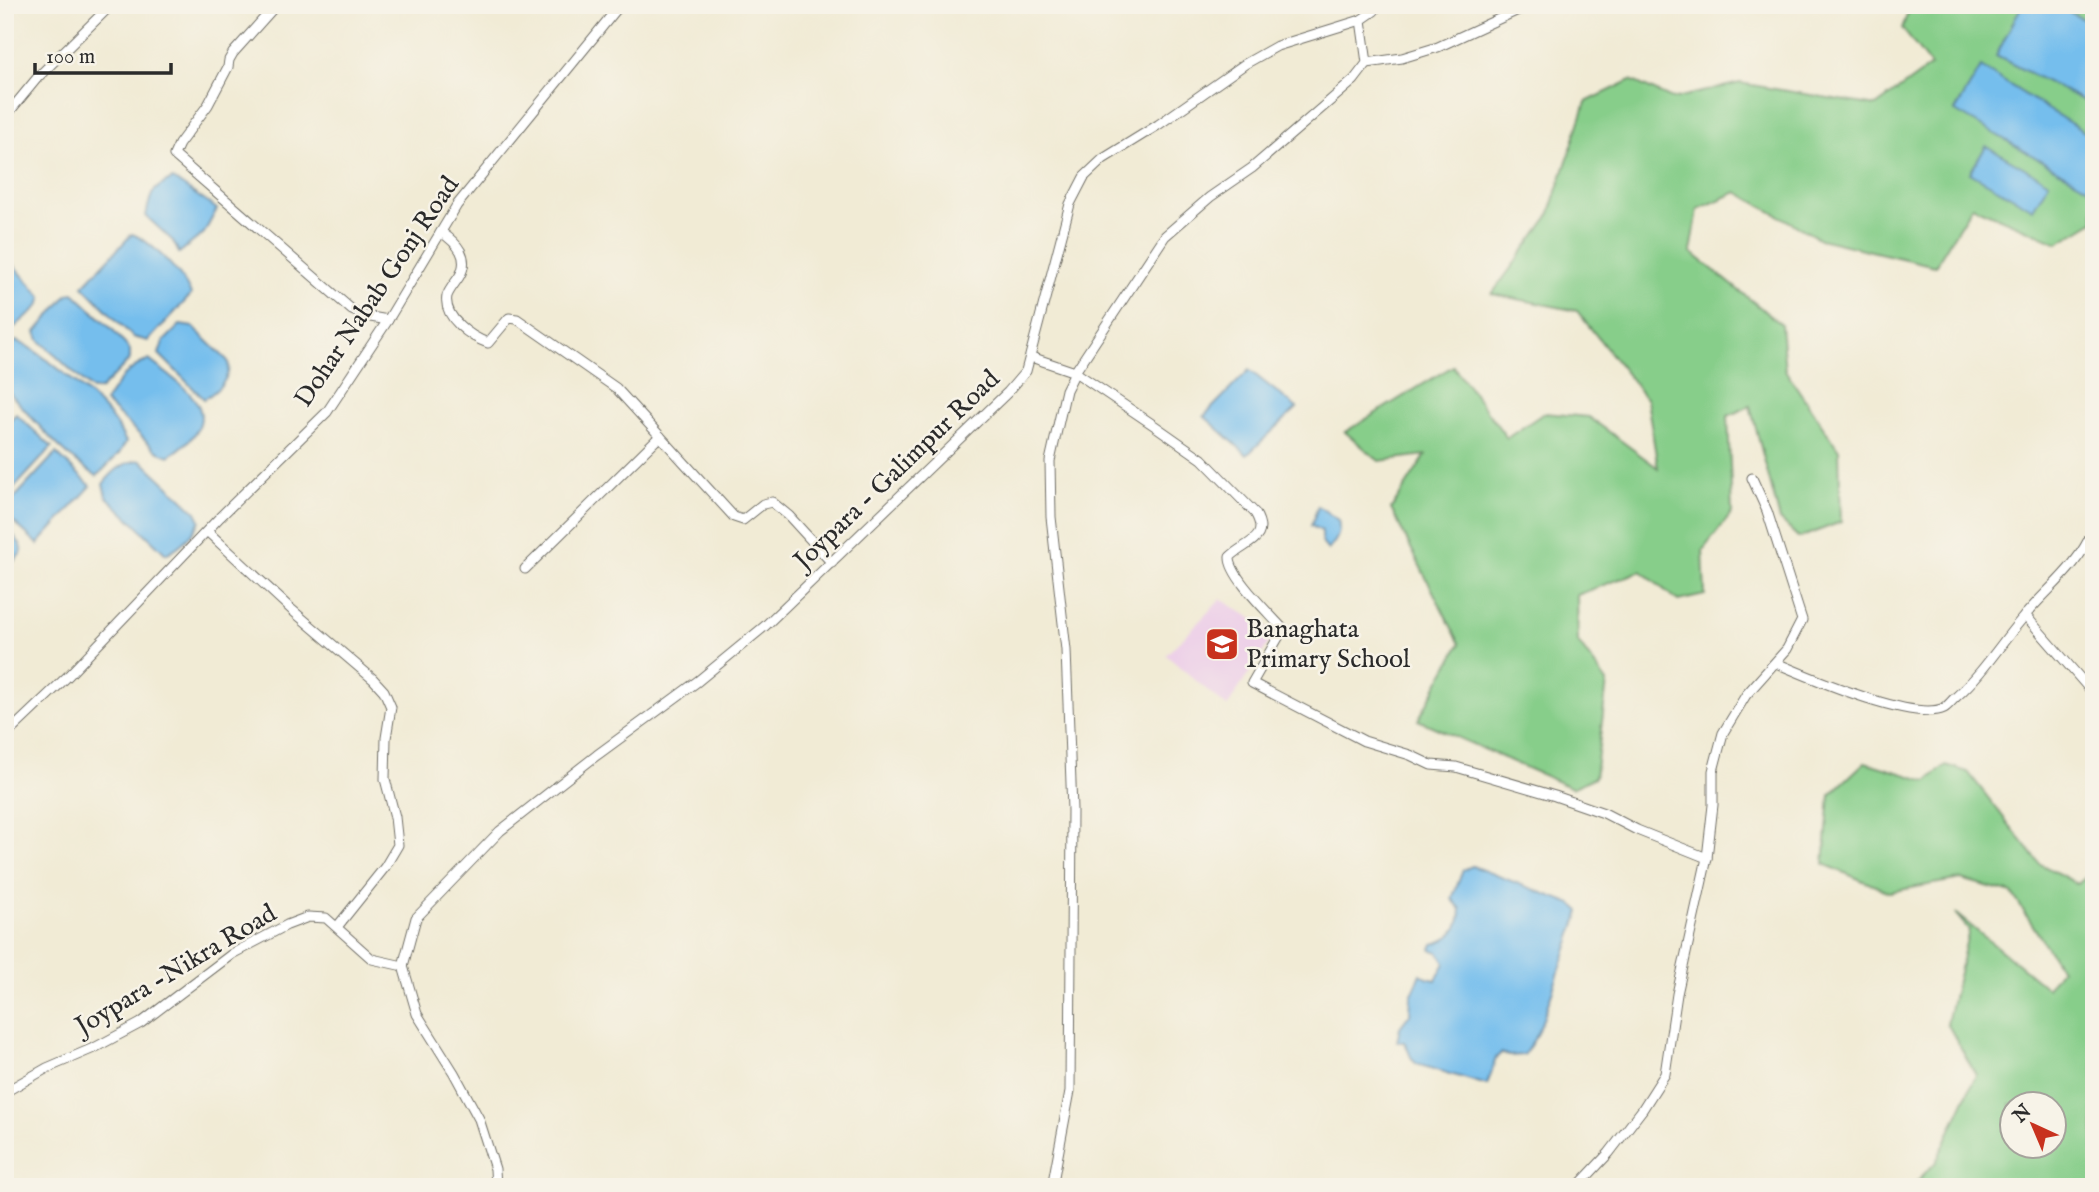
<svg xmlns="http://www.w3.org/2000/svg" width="2099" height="1192" font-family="'IM FELL English',serif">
<rect width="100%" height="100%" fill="#f7f3e8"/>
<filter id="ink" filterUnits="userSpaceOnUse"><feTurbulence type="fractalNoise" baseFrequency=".0143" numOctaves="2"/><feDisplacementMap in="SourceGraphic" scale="14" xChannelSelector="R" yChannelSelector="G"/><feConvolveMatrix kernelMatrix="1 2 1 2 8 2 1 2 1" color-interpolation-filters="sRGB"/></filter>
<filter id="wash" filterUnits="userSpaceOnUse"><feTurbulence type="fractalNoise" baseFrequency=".00686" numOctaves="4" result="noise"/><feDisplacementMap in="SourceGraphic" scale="28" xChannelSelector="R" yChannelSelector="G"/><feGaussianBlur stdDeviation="1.57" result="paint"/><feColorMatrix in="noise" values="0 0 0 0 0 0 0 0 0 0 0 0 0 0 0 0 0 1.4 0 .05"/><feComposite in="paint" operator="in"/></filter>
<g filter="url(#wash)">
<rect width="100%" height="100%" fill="#f1ebd5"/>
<polygon fill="#edd0e8" points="1221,599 1275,633 1227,707 1166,655"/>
<g fill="#87ce8a" stroke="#597c5a" stroke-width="2" fill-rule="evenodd">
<polygon points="1911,5 2094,5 2094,221 2058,243 1972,206 1935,266 1820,239 1737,192 1698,209 1691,252 1781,324 1785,370 1839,450 1841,522 1799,538 1780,520 1750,406 1728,416 1732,513 1703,550 1705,595 1678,601 1641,571 1577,595 1578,642 1607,682 1595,777 1572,788 1418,720 1460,644 1391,509 1426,455 1379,461 1345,432 1453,366 1507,438 1544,413 1589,417 1658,468 1647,400 1577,311 1492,294 1549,216 1586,102 1631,80 1672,99 1740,83 1876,106 1931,66 1902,28"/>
<path d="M1865,762L1927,781L1946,765L1968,772L2040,864L2078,884L2094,869V1187H1911L1936,1162L1976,1075L1947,1023L1969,930L1955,913L2047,988L2061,969L2012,893L1961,879L1889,892L1824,864L1830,795ZM2011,1104H2054V1146H2011Z"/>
</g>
<g fill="#75beed" stroke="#50748c" stroke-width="2">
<polygon points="2022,5 2056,5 2094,25 2094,106 1996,56"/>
<polygon points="1981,67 2094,138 2094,191 1955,111"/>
<polygon points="1986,146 2049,182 2033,209 1970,173"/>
<path d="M173,179L217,209L204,233L179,253L173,241L146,216C151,192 151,189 173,179Z"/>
<path d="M132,234C151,241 184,275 191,295L148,341L133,337L83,286Z"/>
<polygon points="5,256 42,297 39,306 10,331 5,331"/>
<polygon points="74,293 114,331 130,350 130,359 101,389 92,390 39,340 36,332 68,294"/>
<path d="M180,325L193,327L228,361C232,378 217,391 204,399L159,354L163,342Z"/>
<path d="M16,341C37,348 93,396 108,414C115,422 121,432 126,442L119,454L97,476C60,454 35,420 5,388V347Z"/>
<path d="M149,360C188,390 233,416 169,456L157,451L105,402C117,383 127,368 149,360Z"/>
<polygon points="1249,370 1297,408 1247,455 1204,416"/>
<polygon points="16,414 52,447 5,498 5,426"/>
<polygon points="56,453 91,486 38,544 5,514 5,508"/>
<path d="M141,460L196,512L200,520C193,536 181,546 166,554L106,496L103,484C114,470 123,462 141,460Z"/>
<path d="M1318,506L1338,520C1341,533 1337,540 1328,550L1322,543V531L1311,526Z"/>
<polygon points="5,524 20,544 22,552 5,571"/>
<path d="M1472,866L1572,904L1580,911L1538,1033L1524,1055L1509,1056L1501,1053L1496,1058L1487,1085L1417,1064C1408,1058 1410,1049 1404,1042H1397L1400,1027L1410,1014L1411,996L1421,974L1427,978L1436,980L1445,963L1438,952L1431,949L1433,944C1451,940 1461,928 1461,909L1452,899L1463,870Z"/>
</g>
</g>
<g filter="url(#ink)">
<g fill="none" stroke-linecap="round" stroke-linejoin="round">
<g stroke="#706e66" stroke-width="11">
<g id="minor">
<polyline points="276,5 233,53 229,60 228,67 208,105 179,144 174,155 352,310 365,316 388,320"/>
<polyline points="1367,63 1402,58 1438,47 1529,5"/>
<polyline points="5,117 38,77 111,5"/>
<path d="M441,232C457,243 471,257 459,277C455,283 449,290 447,296C443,318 471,337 488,343L509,318L517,319L616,388L734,517L743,520L763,504L772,502L789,516L832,563"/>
<path d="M1031,357L1075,372L1155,426L1202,459L1255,513C1271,540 1245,542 1230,557C1229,576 1270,614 1283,629L1252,683L1364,741L1410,755L1431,765L1456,767L1555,796L1604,813L1637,830L1707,858L1677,994L1665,1074L1642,1110L1609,1153L1577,1187"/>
<polyline points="208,532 292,610 373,679 384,691 391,707 386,738 385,779 395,817 398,845 385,867 337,927"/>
<polyline points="525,569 660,436"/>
<polyline points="2025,615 2094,694"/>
<path d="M1776,663C1807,676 1914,723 1944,708C1948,706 1952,700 1956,697C1982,674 1999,646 2021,620C2048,587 2076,570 2094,529"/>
<polyline points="5,736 69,675 220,517 327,412 388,320 457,205 620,5"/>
<polyline points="1707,858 1713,805 1713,771 1723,733 1746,695 1787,649 1802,620 1767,511 1752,478"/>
<polyline points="403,966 416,918 500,831 597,755 698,681 765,626 1008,392 1026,371 1070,204 1084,177 1103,159 1158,125 1245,64 1277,46 1361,20 1374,11 1378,5"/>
<polyline points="403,966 417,1014 454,1073 479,1119 495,1169 496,1187"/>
<polyline points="5,1092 47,1068 96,1047 141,1023 232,954 287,925 308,917 326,918 372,959 403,966"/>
<polyline points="1052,1187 1070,1091 1072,810 1066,650 1051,517 1050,461 1066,390 1075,372 1165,236 1210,197 1252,168 1354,80 1367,63 1361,20"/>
</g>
</g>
<use href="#minor" stroke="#fff" stroke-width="9"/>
</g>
</g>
<defs>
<g id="school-square" transform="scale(1.75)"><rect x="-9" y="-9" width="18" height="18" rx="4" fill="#c8321e" stroke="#f7f3e8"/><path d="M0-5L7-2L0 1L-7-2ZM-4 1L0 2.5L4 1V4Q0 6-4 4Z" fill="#fff"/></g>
</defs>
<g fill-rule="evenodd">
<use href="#school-square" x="1222" y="644"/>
</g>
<g text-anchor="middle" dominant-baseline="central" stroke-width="5" stroke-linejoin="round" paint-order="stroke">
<g font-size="26" fill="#2b2b2b" stroke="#f7f3e8">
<text transform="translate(377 292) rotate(-56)">Dohar Nabab Gonj Road</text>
<text transform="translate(897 470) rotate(-44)">Joypara - Galimpur Road</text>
<text transform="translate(176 970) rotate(-31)">Joypara -Nikra Road</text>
</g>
<g font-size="26" fill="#2b2b2b" stroke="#f7f3e8" text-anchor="start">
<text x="1246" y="629">Banaghata<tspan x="1246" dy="30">Primary School</tspan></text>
</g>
</g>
<rect width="2099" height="1192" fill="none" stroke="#f7f3e8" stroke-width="28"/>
<g transform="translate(2033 1125) rotate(316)"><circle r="33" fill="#f7f3e8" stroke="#a5a39c" stroke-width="2"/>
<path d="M0-5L12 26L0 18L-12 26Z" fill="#c8321e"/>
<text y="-10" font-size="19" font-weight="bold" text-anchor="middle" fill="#2b2b2b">N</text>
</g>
<path d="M35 63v10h136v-10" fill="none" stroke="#2b2b2b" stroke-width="3.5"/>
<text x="46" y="63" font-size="21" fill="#2b2b2b" stroke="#f7f3e8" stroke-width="5" paint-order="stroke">100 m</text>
</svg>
